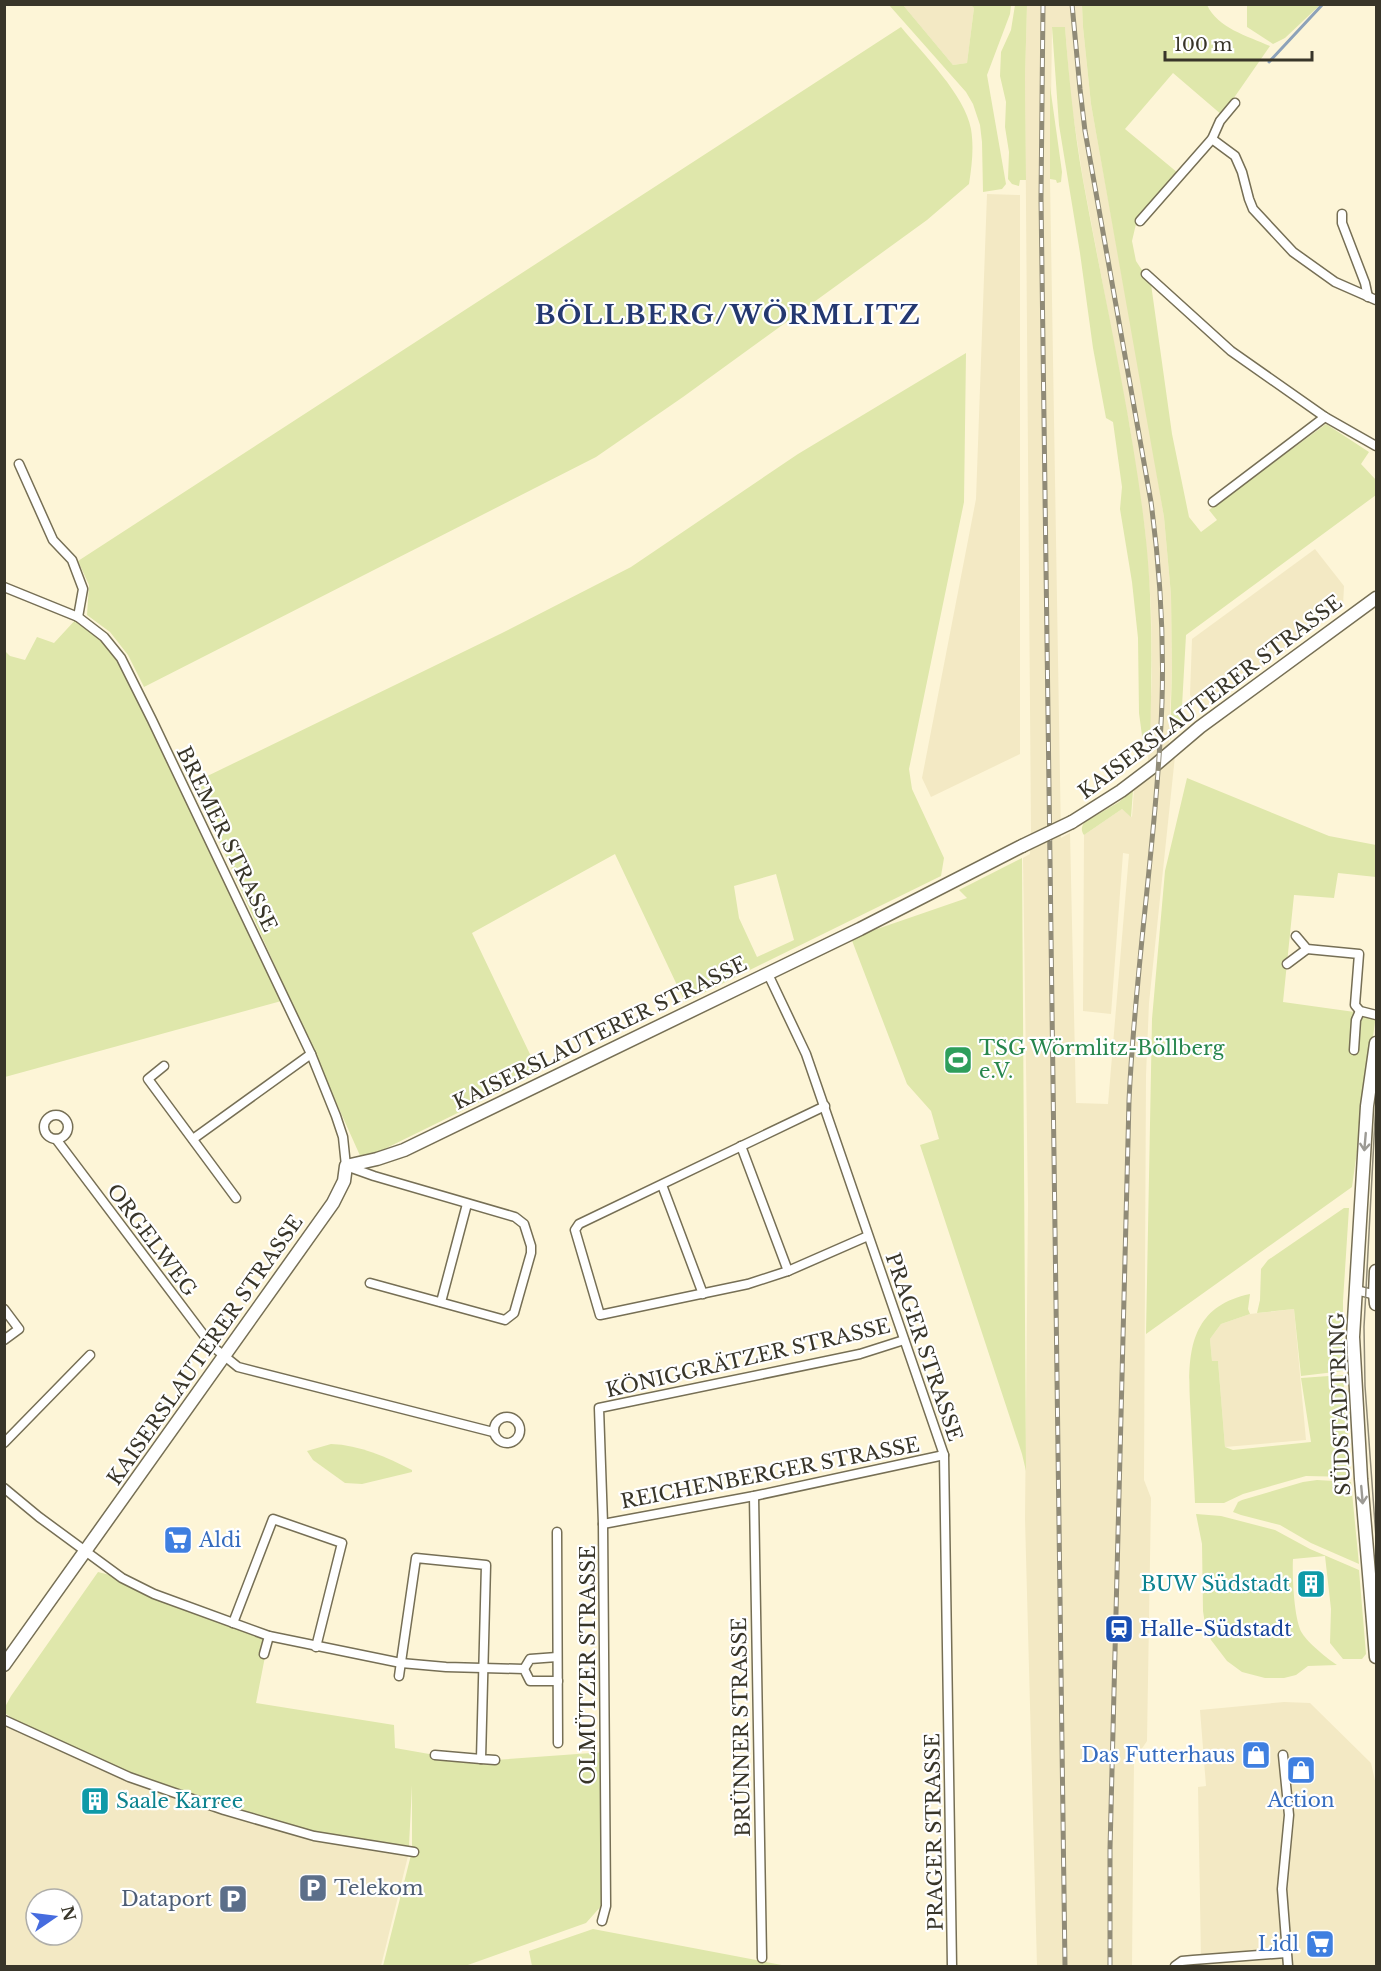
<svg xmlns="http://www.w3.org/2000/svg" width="1381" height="1971" font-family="'Libre Baskerville',serif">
<rect width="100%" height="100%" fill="#fdf5d7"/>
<g fill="#f3e9c4" fill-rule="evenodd">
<polygon points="903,5 971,5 974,8 967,63 953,65"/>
<path d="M1027,5H1082L1083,27L1091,104L1150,432L1164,517L1171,595L1172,668L1168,760L1175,756L1149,1003L1146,1075L1144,1480L1151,1498L1147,1741L1134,1760L1132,1966H1037L1025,1519L1028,1204L1023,858L1030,854L1031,831L1025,78ZM1052,27H1065L1071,101L1083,179L1130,429L1145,530L1151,607L1152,677L1147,779L1134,790L1132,817L1122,809L1084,835L1083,1011L1111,1014L1123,853L1129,854L1108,1104L1076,1103L1070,833L1061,838L1050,179Z"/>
<polygon points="987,194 1020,195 1020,754 931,797 922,778 976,499"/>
<polygon points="1315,549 1344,586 1343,606 1201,710 1190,695 1192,639"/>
<polygon points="1294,1309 1306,1440 1225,1447 1218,1361 1212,1361 1210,1339 1221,1324 1250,1314"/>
<polygon points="1284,1702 1310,1703 1371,1763 1376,1785 1376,1966 1175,1966 1201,1959 1198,1787 1206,1786 1200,1710"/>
<path d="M4,1725L314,1836L408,1856L381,1966H5ZM36,1899H72V1935H36Z"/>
</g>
<g fill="#dfe7ab" fill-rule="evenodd">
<polygon points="889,5 903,5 953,65 967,63 974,8 971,5 1011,5 1010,14 987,75 1006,184 1002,189 983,192 982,142 980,125 973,104 966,92"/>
<polygon points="1015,5 1027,5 1025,78 1026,180 1020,180 1019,186 1012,184 1008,179 1009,152 1005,127 1006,102 1000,76 1001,52 1011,30"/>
<path d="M1082,5H1207C1218,28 1247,36 1270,46L1222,115L1173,73L1125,129L1178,173L1136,224L1132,241L1136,261L1151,284L1172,434L1189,517L1201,532L1217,520L1209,510L1326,424L1369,452L1361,464L1376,480V495L1186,635L1181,724L1170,740L1172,668L1171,595L1164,517L1091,104L1083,27Z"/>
<polygon points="1247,5 1247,4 1320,5 1285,38 1273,44 1247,27"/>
<path d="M901,27C923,54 965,95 971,129C974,147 972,165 969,184L927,220L683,397L596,457L144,687L128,655L110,632L87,615L89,585L78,561Z"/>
<path d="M1052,27H1065C1069,78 1074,129 1083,180C1104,297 1131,412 1145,530C1153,601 1152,672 1150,743H1143L1139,713L1138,638L1132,582L1120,509L1122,487L1113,422L1106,418L1093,348L1080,253L1059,125Z"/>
<polygon points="1050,86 1062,172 1061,182 1057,183 1056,180 1050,179"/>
<path d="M966,353L964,502L909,769L912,789L944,858L941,876L685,1002L615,854L472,933L539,1073L362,1160L193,783L500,634L631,567L798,454ZM776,874L794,940L757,957L739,918L734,886Z"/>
<polygon points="78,617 121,658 285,1000 5,1077 4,650 10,656 25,660 37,637 54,643"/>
<polygon points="1187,778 1329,836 1376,845 1376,877 1338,873 1334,898 1294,895 1283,1002 1376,1015 1352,1187 1146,1334 1152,1019 1165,871"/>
<path d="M1133,790L1131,817L1122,809L1084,835C1081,831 1081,826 1085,822L1119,802Z"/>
<polygon points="1022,858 1026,1471 1022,1454 920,1145 939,1139 931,1111 907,1084 851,938 967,898 959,890"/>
<polygon points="1344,1208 1349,1208 1343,1301 1343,1371 1301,1376 1294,1309 1257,1313 1260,1300 1261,1269 1268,1260"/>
<path d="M1250,1294L1248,1309L1250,1314L1221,1324L1210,1339L1212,1361H1218L1225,1447L1233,1450L1311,1442L1301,1378L1343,1375L1351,1477L1306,1476L1243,1494L1224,1503H1195C1194,1475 1192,1448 1191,1420C1188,1366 1182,1308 1250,1294Z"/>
<path d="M331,1444C360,1445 386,1457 412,1470V1472L362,1484L345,1483L313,1460L307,1451Z"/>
<polygon points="1317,1480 1351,1482 1359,1564 1311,1543 1280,1525 1241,1515 1233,1512 1238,1502 1242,1500 1303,1482"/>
<path d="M1196,1514L1221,1516L1275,1530L1310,1549L1359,1570L1366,1654L1362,1659H1343L1330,1643L1331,1609L1325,1556L1293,1559C1292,1575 1294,1620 1302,1633C1308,1643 1328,1659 1337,1665L1308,1666L1296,1675L1284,1678H1265L1242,1672L1227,1661L1211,1640L1205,1624L1203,1611L1202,1544Z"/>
<polygon points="98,1572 122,1578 269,1636 256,1703 394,1725 395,1748 435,1755 495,1760 605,1752 603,1904 586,1923 465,1966 383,1966 412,1851 412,1785 409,1846 314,1836 129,1777 16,1721 5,1713 5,1707 11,1696"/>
<polygon points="593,1929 787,1966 532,1966 529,1951"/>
</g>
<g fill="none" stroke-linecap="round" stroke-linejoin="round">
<polyline stroke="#8da2b9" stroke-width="3" points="1269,62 1323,4"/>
<g stroke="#766f55" stroke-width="11">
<g id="street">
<polyline points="1212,139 1235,156 1242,172 1249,199 1253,209 1293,252 1335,282 1376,300"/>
<polyline points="1342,214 1342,223 1365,283 1368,297"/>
<polyline points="1140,221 1212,139 1220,121 1235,103"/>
<polyline points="1146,274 1231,351 1325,417 1376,446"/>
<polyline points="19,464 53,540 72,560 83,589 78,617"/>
<polyline points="1213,502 1325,417"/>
<polyline points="4,587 78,617 104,637 121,658 152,720 311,1054 336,1116 343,1137 346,1166 374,1176 515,1217 524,1224 531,1246 531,1253 514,1313 505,1320 370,1283"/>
<polyline points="1296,936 1307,949 1359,954 1355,1005 1360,1011 1376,1015"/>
<polyline points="1287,964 1307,949"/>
<polyline points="768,974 806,1054 944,1455 952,1966"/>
<polyline points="1354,1050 1356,1020 1360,1011"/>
<polyline points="164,1066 148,1079 236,1198"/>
<polyline points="825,1106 579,1224 575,1230 600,1315 748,1284 788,1271 868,1236"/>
<circle cx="56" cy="1127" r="12"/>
<polyline points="56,1139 212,1346 238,1367 493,1432"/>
<polyline points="193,1139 311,1054"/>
<polyline points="741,1146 788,1271"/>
<polyline points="662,1185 703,1294"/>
<polyline points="1356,1290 1376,1295"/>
<polyline points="441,1302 467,1204"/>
<polyline points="4,1309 19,1329 4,1340"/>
<circle cx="507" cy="1430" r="13"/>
<polyline points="4,1443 90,1355"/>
<polyline points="4,1488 39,1517 122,1578 154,1594 269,1636 401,1663 446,1667 524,1669 530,1681 558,1681"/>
<polyline points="754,1496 762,1958"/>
<polyline points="603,1524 754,1496 944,1455"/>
<polyline points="557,1532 558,1743"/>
<polyline points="233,1623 273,1519 342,1543 316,1647"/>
<polyline points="264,1654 269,1636"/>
<polyline points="524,1669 530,1659 557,1657"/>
<polyline points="399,1676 416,1558 486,1565 481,1759 495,1760"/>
<polyline points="4,1720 129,1777 224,1810 314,1836 414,1852"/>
<polyline points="435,1755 481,1759"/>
<polyline points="1283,1755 1289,1815 1282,1889 1288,1966"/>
<polyline points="602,1921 606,1906 603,1524 599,1408 860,1354 904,1340"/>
<polyline points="1175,1966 1182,1961 1193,1960 1286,1953"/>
</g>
</g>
<g stroke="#766f55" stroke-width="15">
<g id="secondary">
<polyline points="1072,822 1121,791 1154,766 1200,727 1376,598"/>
<polyline points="1376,1043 1367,1106 1353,1337 1361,1479 1376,1657"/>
<polyline points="1376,1271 1375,1294 1376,1304"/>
<polyline points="4,1665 333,1203 344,1181 346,1166 377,1159 404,1150 860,929 1022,846"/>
</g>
</g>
<use href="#street" stroke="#fff" stroke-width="8"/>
<use href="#secondary" stroke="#fff" stroke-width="12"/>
<polyline stroke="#908b77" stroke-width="1.5" points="1376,1101 1364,1327 1365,1386 1376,1538"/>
<g stroke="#908b77" stroke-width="5">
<g id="rail">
<polyline points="1043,4 1041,198 1065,1966"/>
<path d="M1072,4L1080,89L1085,131L1151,502C1160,569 1164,635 1162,702C1157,835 1135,967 1129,1101L1110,1849V1966"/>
</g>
</g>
<use href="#rail" stroke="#fff" stroke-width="3" stroke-dasharray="9" stroke-linecap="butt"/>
<g stroke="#766f55" stroke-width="15" stroke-linecap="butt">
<polyline id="secondary-bridge" points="1022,846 1072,822"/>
</g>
<use href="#secondary-bridge" stroke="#fff" stroke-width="12"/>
</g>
<defs><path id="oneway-shaft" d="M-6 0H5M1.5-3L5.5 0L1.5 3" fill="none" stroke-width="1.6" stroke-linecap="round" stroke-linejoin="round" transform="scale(1.5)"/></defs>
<g stroke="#9c9a94">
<use href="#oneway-shaft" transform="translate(1365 1142) rotate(95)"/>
<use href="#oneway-shaft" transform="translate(1362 1495) rotate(85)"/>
</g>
<defs>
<g id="stadium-square" transform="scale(1.5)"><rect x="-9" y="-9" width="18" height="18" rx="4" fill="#2e9e5b" stroke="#fff"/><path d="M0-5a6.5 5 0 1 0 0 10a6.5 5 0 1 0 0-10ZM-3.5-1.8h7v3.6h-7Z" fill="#fff"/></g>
<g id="supermarket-square" transform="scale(1.5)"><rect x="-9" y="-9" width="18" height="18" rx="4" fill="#3f7fe0" stroke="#fff"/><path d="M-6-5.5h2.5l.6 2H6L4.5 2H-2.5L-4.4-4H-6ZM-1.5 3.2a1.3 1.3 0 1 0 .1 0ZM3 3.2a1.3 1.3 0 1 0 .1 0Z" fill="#fff"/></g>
<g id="building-square" transform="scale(1.5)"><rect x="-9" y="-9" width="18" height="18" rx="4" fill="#0f9aa8" stroke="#fff"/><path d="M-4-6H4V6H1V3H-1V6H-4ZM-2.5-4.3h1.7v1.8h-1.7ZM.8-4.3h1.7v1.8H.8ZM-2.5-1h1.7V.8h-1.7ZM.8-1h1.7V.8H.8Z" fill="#fff"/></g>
<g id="station-square" transform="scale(1.5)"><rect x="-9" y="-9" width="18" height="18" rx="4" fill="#1a4fb4" stroke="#fff"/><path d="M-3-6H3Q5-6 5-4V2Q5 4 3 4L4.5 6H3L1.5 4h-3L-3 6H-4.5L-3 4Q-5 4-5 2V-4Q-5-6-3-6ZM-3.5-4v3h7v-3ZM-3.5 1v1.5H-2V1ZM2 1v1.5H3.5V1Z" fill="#fff"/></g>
<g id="shop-square" transform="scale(1.5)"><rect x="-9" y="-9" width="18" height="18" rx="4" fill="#3f7fe0" stroke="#fff"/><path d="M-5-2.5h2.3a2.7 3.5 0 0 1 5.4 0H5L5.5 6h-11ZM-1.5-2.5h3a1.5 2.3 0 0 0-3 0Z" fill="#fff"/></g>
<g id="parking-square" transform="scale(1.5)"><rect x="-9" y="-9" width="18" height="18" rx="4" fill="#5c6f8a" stroke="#fff"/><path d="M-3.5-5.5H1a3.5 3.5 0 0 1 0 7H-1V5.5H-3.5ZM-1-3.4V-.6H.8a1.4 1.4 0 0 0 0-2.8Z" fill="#fff"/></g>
</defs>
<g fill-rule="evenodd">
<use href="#stadium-square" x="958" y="1060"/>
<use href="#supermarket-square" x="178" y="1540"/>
<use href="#building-square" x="1311" y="1584"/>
<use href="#station-square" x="1119" y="1629"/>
<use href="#shop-square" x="1256" y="1755"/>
<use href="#shop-square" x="1301" y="1770"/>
<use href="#building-square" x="95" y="1801"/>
<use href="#parking-square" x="313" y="1888"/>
<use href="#parking-square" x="233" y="1899"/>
<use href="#supermarket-square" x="1320" y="1944"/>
</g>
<g text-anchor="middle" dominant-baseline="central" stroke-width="4.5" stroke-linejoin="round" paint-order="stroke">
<g font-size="20" fill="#383529" stroke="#fff">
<text transform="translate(1210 697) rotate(-37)">KAISERSLAUTERER STRASSE</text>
<text transform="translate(227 839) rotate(64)">BREMER STRASSE</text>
<text transform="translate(600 1033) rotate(-26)">KAISERSLAUTERER STRASSE</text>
<text transform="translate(152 1240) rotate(53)">ORGELWEG</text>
<text transform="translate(924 1347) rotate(71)">PRAGER STRASSE</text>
<text transform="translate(205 1350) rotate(-55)">KAISERSLAUTERER STRASSE</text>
<text transform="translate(748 1358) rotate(-13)">KÖNIGGRÄTZER STRASSE</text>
<text transform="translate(1340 1404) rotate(-92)">SÜDSTADTRING</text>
<text transform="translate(770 1473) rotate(-11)">REICHENBERGER STRASSE</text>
<text transform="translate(588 1665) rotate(-90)">OLMÜTZER STRASSE</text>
<text transform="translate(741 1727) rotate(-91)">BRÜNNER STRASSE</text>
<text transform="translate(934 1832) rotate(-91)">PRAGER STRASSE</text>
</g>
<g font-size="20" fill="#27864d" stroke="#fff" text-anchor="start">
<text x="979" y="1048">TSG Wörmlitz-Böllberg<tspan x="979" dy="23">e.V.</tspan></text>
</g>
<g font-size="20" fill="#366cbe" stroke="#fff" text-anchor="end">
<text x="199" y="1540" text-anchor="start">Aldi</text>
<text x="1235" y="1755">Das Futterhaus</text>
<text x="1301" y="1800" text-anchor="middle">Action</text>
<text x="1299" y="1944">Lidl</text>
</g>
<g font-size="20" fill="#0d838f" stroke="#fff" text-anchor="end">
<text x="1290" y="1584">BUW Südstadt</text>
<text x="116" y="1801" text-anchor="start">Saale Karree</text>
</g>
<g font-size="20" fill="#164399" stroke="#fff" text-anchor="start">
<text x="1140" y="1629">Halle-Südstadt</text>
</g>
<g font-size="20" fill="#4e5e75" stroke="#fff" text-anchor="start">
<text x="334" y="1888">Telekom</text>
<text x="212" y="1899" text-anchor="end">Dataport</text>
</g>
<g font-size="26" font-weight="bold" letter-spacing="1.5" fill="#243870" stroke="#fff">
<text x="728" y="315">BÖLLBERG/WÖRMLITZ</text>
</g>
</g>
<rect width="1381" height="1971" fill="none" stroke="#383529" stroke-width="12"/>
<g transform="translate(54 1917) rotate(76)"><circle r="28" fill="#ffffff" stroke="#afaea9" stroke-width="1.5"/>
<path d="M0-4.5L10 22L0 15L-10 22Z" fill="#466cdf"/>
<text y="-9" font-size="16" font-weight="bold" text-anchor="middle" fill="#383529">N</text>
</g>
<path d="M1165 51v9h147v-9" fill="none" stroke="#383529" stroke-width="3"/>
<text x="1174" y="51" font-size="18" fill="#383529" stroke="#ffffff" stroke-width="4.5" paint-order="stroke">100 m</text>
</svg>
